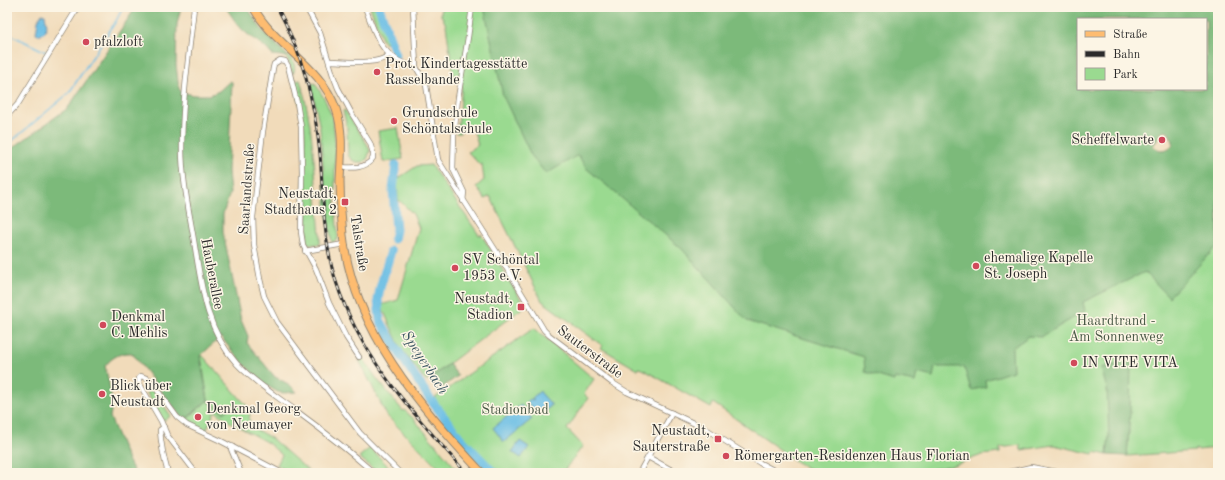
<svg xmlns="http://www.w3.org/2000/svg" width="1225" height="480" font-family="'Old Standard TT',serif">
<rect width="100%" height="100%" fill="#fcf5e5"/>
<filter id="ink" filterUnits="userSpaceOnUse"><feTurbulence type="fractalNoise" baseFrequency=".025" numOctaves="2"/><feDisplacementMap in="SourceGraphic" scale="8" xChannelSelector="R" yChannelSelector="G"/><feConvolveMatrix kernelMatrix="1 2 1 2 8 2 1 2 1" color-interpolation-filters="sRGB"/></filter>
<filter id="wash" filterUnits="userSpaceOnUse"><feTurbulence type="fractalNoise" baseFrequency=".012" numOctaves="4" result="noise"/><feDisplacementMap in="SourceGraphic" scale="16" xChannelSelector="R" yChannelSelector="G"/><feGaussianBlur stdDeviation="0.9" result="paint"/><feColorMatrix in="noise" values="0 0 0 0 0 0 0 0 0 0 0 0 0 0 0 0 0 1.4 0 .05"/><feComposite in="paint" operator="in"/></filter>
<g filter="url(#wash)">
<rect width="100%" height="100%" fill="#f1dbba"/>
<g fill="#9ada90" stroke="#62825e">
<polygon points="370,7 378,7 381,20 389,41 384,43 382,39"/>
<path d="M441,7H618L713,177L1218,147V448L1197,450L1195,449V451L1127,456L1129,430L1109,440L1107,455L1094,452L1093,454L1054,445L1021,450L1020,445L1000,448V453L982,455L954,465L914,473H818C805,468 794,459 781,454L782,451L713,403L711,408L646,371L639,368L638,370L601,348L603,346L542,301L490,196L485,199L476,187L484,180L482,164L480,165L468,152L478,145L473,128L460,131V133H456L460,113L462,80L454,81L446,25L442,16H441Z"/>
<path d="M287,55C293,60 297,66 293,74L288,60L286,57Z"/>
<path d="M300,80C315,131 315,183 320,235V244C313,244 308,246 304,239H307V211H303L305,153L304,128L295,81Z"/>
<polygon points="315,83 325,100 333,119 335,142 335,202 338,239 332,243 327,215 320,129 311,84"/>
<polygon points="345,110 367,144 370,151 367,159 363,162 357,162 352,160 348,155 347,127 343,111"/>
<polygon points="398,128 403,159 383,162 378,131"/>
<polygon points="431,165 479,235 481,234 525,306 426,381 400,347 381,305 398,300 419,228 413,214 400,201 398,201 397,179 417,166"/>
<polygon points="534,328 594,379 584,394 588,398 567,429 583,446 562,473 497,473 459,433 432,400"/>
<polygon points="202,355 247,406 250,414 249,420 255,429 271,438 311,473 290,473 277,465 282,455 268,443 230,422 215,411 206,431 185,421 207,401 224,413 233,405 224,412 208,400 201,356"/>
<polygon points="363,358 377,379 403,411 404,410 413,418 460,473 444,473 387,416 359,360"/>
<polygon points="152,389 171,416 163,421 147,393"/>
<polygon points="370,448 395,473 378,473 359,457"/>
</g>
<g fill="#7bba7a" stroke="#537252" fill-rule="evenodd">
<path d="M136,7H181L177,24L176,65L179,89L182,92L193,95H210L219,91L230,81L232,82L229,150L228,171L230,193L223,214V232L241,320L248,336L247,343L275,377L290,385L297,392C291,392 283,394 278,392C259,383 234,354 221,337L200,356L208,400L185,420L180,416L132,353C121,352 112,357 105,366C109,383 114,400 110,417L127,458L135,473H7V152L68,108Z"/>
<path d="M225,7H247L262,30L287,55L286,57L282,56L272,55C264,44 255,41 245,32C236,25 232,15 225,7Z"/>
<path d="M484,7H1218V245L1169,297L1145,272L1083,302L1085,311L1041,337L1029,336L1012,348L1013,371L985,380L986,387L971,390L964,367H935L933,377L917,373L915,382L895,378L894,381L865,372L864,357L747,321L682,249L586,168L578,155L546,174L531,155L503,96ZM1078,19H1206V89H1078ZM1164,131L1168,132L1173,141V145C1166,151 1160,152 1153,146L1160,134Z"/>
<polygon points="1131,363 1130,412 1127,456 1107,455 1109,436 1107,389 1101,368 1114,365"/>
<polygon points="449,364 458,376 439,390 431,378"/>
</g>
<g fill="#68bde5" stroke="#4a7488">
<polygon points="42,14 45,15 47,25 45,32 39,35 36,33 38,20"/>
<polygon points="540,391 541,393 551,404 551,406 543,412 540,410 535,413 530,408 532,406 529,405 527,402 530,399 534,400 532,398"/>
<polygon points="521,405 532,419 504,442 493,428"/>
<polygon points="520,441 529,447 521,458 512,452"/>
</g>
<g fill="none" stroke-linecap="round" stroke-linejoin="round">
<g stroke="#68bde5" stroke-width="1.5">
<polyline points="7,33 46,52"/>
<polyline points="7,145 69,93 116,21 123,7"/>
</g>
<g stroke="#68bde5" stroke-width="9">
<polyline points="379,7 396,55"/>
<polyline points="394,239 396,230 393,190 396,165"/>
<polyline points="391,251 380,288 378,300 380,320 396,348 430,399 461,439 494,473"/>
</g>
</g>
</g>
<g filter="url(#ink)">
<g fill="none" stroke-linecap="round" stroke-linejoin="round">
<g stroke="#8e8372" stroke-width="6">
<g id="street">
<path d="M194,7C189,54 182,101 182,148C182,181 190,215 195,247C202,290 207,331 237,364C255,383 278,397 299,413C325,432 350,452 374,473"/>
<path d="M306,7L320,33L333,75L338,88L352,114L370,143L373,153V158C366,169 352,168 341,167"/>
<path d="M365,7C376,37 382,60 416,67"/>
<polyline points="413,7 416,67 426,85 438,160 498,254 544,330 549,335 611,382 627,392 706,429 760,463 779,473"/>
<path d="M329,61C345,61 377,66 389,55"/>
<polyline points="7,116 18,104 78,7"/>
<polyline points="463,201 464,192 453,169 454,135 458,98 468,37 472,7"/>
<polyline points="305,251 344,244"/>
<polyline points="359,357 346,337 329,303 316,269 303,245 301,232 302,172 301,127 297,103 288,66 285,61 280,60 274,64 273,68 263,131 253,217 254,245 260,279 264,296 277,322 360,433 400,473"/>
<path d="M164,427L160,430C161,445 164,459 168,473"/>
<polyline points="232,446 231,449 241,473"/>
<polyline points="648,457 677,473"/>
<polyline points="196,473 167,435 161,421 139,383 139,378 141,376 149,379 177,417 187,425 219,440 282,473"/>
<polyline points="639,473 672,413"/>
<polyline points="1005,473 1031,467 1062,473"/>
</g>
</g>
<g stroke="#8e8372" stroke-width="9">
<path id="primary" d="M253,7C276,48 320,64 336,109C344,133 341,157 340,181C340,199 341,217 343,235C353,330 420,406 482,473"/>
</g>
<use href="#street" stroke="#fff" stroke-width="4.5"/>
<use href="#primary" stroke="#febc70" stroke-width="7"/>
<g stroke="#2b2b2b" stroke-width="3">
<path id="rail" d="M277,7C302,52 315,103 320,154C323,192 323,231 332,268C355,354 410,408 466,473"/>
</g>
<use href="#rail" stroke="#fcf5e5" stroke-width="1.5" stroke-dasharray="4.5" stroke-linecap="butt"/>
</g>
</g>
<g fill="#d1495b" stroke="#fcf5e5" stroke-width="1.5">
<circle cx="86" cy="42" r="4"/>
<circle cx="377" cy="72" r="4"/>
<circle cx="394" cy="121" r="4"/>
<circle cx="1162" cy="140" r="4"/>
<rect x="341" y="198" width="8" height="8" rx="2"/>
<circle cx="976" cy="266" r="4"/>
<circle cx="455" cy="268" r="4"/>
<rect x="517" y="303" width="8" height="8" rx="2"/>
<circle cx="103" cy="325" r="4"/>
<circle cx="1074" cy="363" r="4"/>
<circle cx="102" cy="394" r="4"/>
<circle cx="198" cy="417" r="4"/>
<rect x="714" y="435" width="8" height="8" rx="2"/>
<circle cx="726" cy="456" r="4"/>
</g>
<g text-anchor="middle" dominant-baseline="central" stroke-width="3" stroke-linejoin="round" paint-order="stroke">
<g font-size="14" fill="#2b2b2b" stroke="#fcf5e5" text-anchor="start">
<text x="94" y="42">pfalzloft</text>
<text x="385" y="64">Prot. Kindertagesstätte<tspan x="385" dy="16">Rasselbande</tspan></text>
<text x="402" y="113">Grundschule<tspan x="402" dy="16">Schöntalschule</tspan></text>
<text x="1154" y="140" text-anchor="end">Scheffelwarte</text>
<text x="337" y="194" text-anchor="end">Neustadt,<tspan x="337" dy="16">Stadthaus 2</tspan></text>
<text x="984" y="258">ehemalige Kapelle<tspan x="984" dy="16">St. Joseph</tspan></text>
<text x="463" y="260">SV Schöntal<tspan x="463" dy="16">1953 e.V.</tspan></text>
<text x="513" y="299" text-anchor="end">Neustadt,<tspan x="513" dy="16">Stadion</tspan></text>
<text x="111" y="317">Denkmal<tspan x="111" dy="16">C. Mehlis</tspan></text>
<text x="1082" y="363">IN VITE VITA</text>
<text x="110" y="386">Blick über<tspan x="110" dy="16">Neustadt</tspan></text>
<text x="206" y="409">Denkmal Georg<tspan x="206" dy="16">von Neumayer</tspan></text>
<text x="710" y="431" text-anchor="end">Neustadt,<tspan x="710" dy="16">Sauterstraße</tspan></text>
<text x="734" y="456">Römergarten-Residenzen Haus Florian</text>
</g>
<g font-size="14" fill="#2b2b2b" stroke="#fcf5e5">
<text transform="translate(247 189) rotate(-86)">Saarlandstraße</text>
<text transform="translate(359 243) rotate(81)">Talstraße</text>
<text transform="translate(212 274) rotate(79)">Hauberallee</text>
<text transform="translate(590 352) rotate(37)">Sauterstraße</text>
</g>
<g font-size="14" fill="#475744" stroke="#fcf5e5">
<text x="1116" y="321">Haardtrand -<tspan x="1116" dy="16">Am Sonnenweg</tspan></text>
<text x="515" y="410">Stadionbad</text>
</g>
<g font-size="15" font-style="italic" fill="#3d5763" stroke="#fcf5e5">
<text transform="translate(424 363) rotate(57)">Speyerbach</text>
</g>
</g>
<rect width="1225" height="480" fill="none" stroke="#fcf5e5" stroke-width="24"/>
<rect x="1077" y="18" width="130" height="72" fill="#fcf5e5" stroke="#a8a49b"/>
<rect x="1085" y="31" width="20" height="6" fill="#febc70" stroke="#a8a49b"/>
<text x="1113" y="38" font-size="12" fill="#2b2b2b">Straße</text>
<rect x="1085" y="51" width="20" height="6" fill="#2b2b2b" stroke="#a8a49b"/>
<text x="1113" y="58" font-size="12" fill="#2b2b2b">Bahn</text>
<rect x="1085" y="68" width="20" height="12" fill="#9ada90" stroke="#a8a49b"/>
<text x="1113" y="78" font-size="12" fill="#2b2b2b">Park</text>
</svg>
